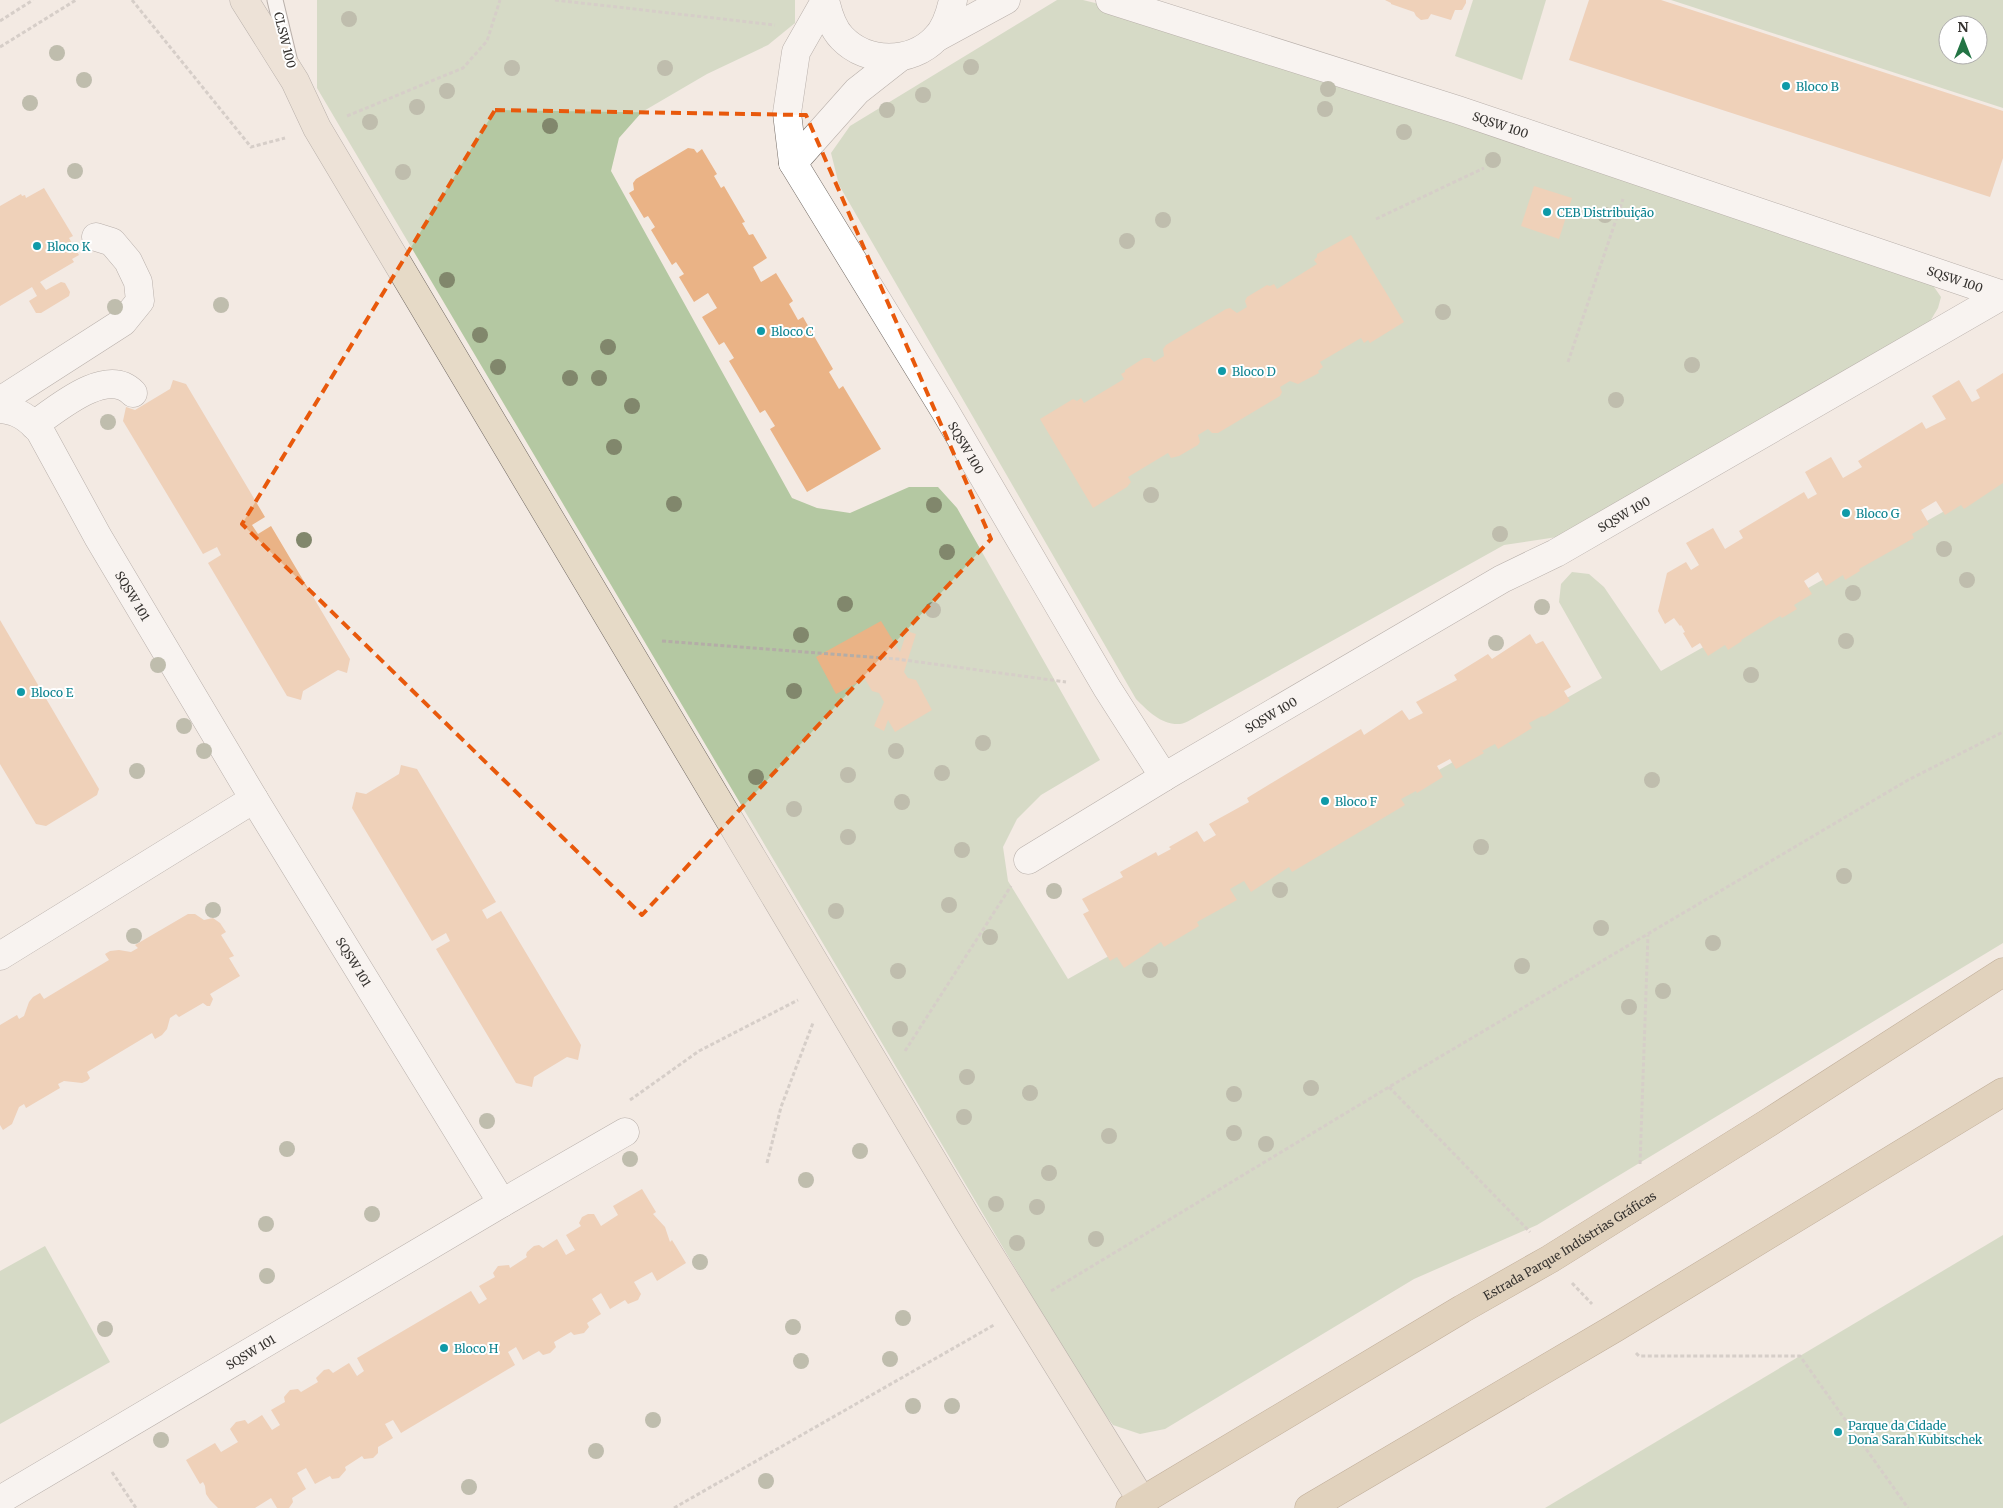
<svg xmlns="http://www.w3.org/2000/svg" width="2003" height="1508" font-family="Merriweather,serif">
<rect width="100%" height="100%" fill="#f3eae3"/>
<g fill="#b4c8a2" fill-rule="evenodd">
<polygon points="317,0 795,0 795,23 768,45 707,74 642,112 619,138 611,171 792,498 817,508 850,513 909,487 938,487 957,508 1100,760 1041,795 1017,819 1003,847 1008,881 1068,979 1602,678 1559,602 1561,584 1572,572 1589,574 1604,587 1661,671 2003,478 2003,943 1537,1225 1414,1279 1165,1429 1140,1434 1113,1425 1089,1393 317,88"/>
<path d="M1057,0H1083L1099,4L1905,274L1932,284L1941,297L1938,308L1929,323L1557,537L1504,545L1201,714C1195,717 1187,723 1180,724C1161,725 1148,711 1136,699L839,185L831,153L850,126Z"/>
<polygon points="1473,0 1546,0 1522,80 1455,56"/>
<path d="M1671,0H2003V108ZM1948,25H1978V55H1948Z"/>
<polygon points="2003,1235 2003,1508 1545,1508"/>
<polygon points="45,1246 110,1362 0,1424 0,1271"/>
</g>
<g fill="#eab386">
<polygon points="1385,0 1466,0 1466,3 1462,10 1455,10 1451,20 1431,14 1428,19 1421,20 1416,16 1414,12 1391,4 1391,3"/>
<polygon points="1589,0 1661,0 2003,111 2003,158 1990,197 1569,60"/>
<polygon points="688,148 694,149 697,153 702,149 717,174 714,176 721,188 724,186 745,222 742,223 749,235 753,234 767,258 753,267 761,282 776,273 793,301 789,304 798,320 803,317 833,369 829,372 839,389 843,386 881,449 807,492 770,429 775,426 765,410 760,413 729,361 734,358 724,342 719,345 702,317 717,308 708,293 694,302 679,277 684,274 676,262 672,265 651,230 655,227 648,216 644,218 629,193 634,190 633,183 636,179"/>
<polygon points="1534,186 1572,198 1559,239 1521,226"/>
<polygon points="44,188 73,236 69,238 79,255 72,259 74,262 40,282 46,290 61,282 65,283 70,292 69,296 41,313 36,313 29,301 37,296 32,287 0,306 0,206 21,194 22,196 25,195 26,198"/>
<polygon points="1351,235 1404,322 1370,343 1368,340 1364,343 1361,338 1320,362 1323,367 1318,371 1319,373 1298,384 1290,381 1280,387 1282,392 1280,396 1218,433 1212,433 1208,429 1198,435 1200,442 1198,445 1179,456 1171,458 1168,453 1128,477 1131,482 1127,487 1093,508 1040,419 1073,399 1077,401 1081,398 1084,403 1124,379 1121,374 1125,372 1125,370 1144,358 1150,358 1154,362 1164,356 1163,349 1166,345 1226,309 1230,308 1237,313 1247,307 1245,301 1247,297 1267,285 1270,286 1274,284 1277,289 1317,264 1314,260 1317,257 1317,254"/>
<polygon points="2003,373 2003,483 1964,509 1961,505 1945,515 1936,501 1921,510 1929,524 1912,534 1914,538 1859,569 1860,571 1845,580 1843,575 1826,586 1818,572 1804,581 1812,594 1794,605 1797,609 1782,618 1780,616 1741,640 1742,641 1728,650 1725,645 1708,656 1700,643 1692,648 1683,633 1685,632 1681,625 1680,626 1674,618 1665,624 1658,611 1667,573 1686,562 1691,570 1699,565 1686,543 1713,528 1725,549 1743,538 1739,531 1804,492 1808,499 1817,494 1805,472 1831,457 1843,478 1862,467 1858,461 1922,422 1926,429 1946,419 1932,396 1959,380 1972,402 1980,398 1976,390"/>
<polygon points="173,380 186,384 265,517 252,525 258,534 271,526 350,659 347,673 338,670 303,691 301,700 287,696 208,563 221,555 217,547 203,554 123,421 126,407 135,410 170,389"/>
<polygon points="0,620 99,789 97,795 46,826 36,824 0,764"/>
<polygon points="881,621 900,652 907,631 916,634 904,672 908,678 916,680 932,710 895,732 888,720 884,731 874,726 884,702 879,693 872,691 865,679 836,694 816,657"/>
<polygon points="1530,634 1536,644 1543,641 1571,687 1564,691 1570,701 1544,717 1542,716 1529,723 1532,728 1498,749 1495,744 1482,751 1484,753 1456,769 1450,759 1437,766 1443,777 1417,793 1416,791 1401,799 1405,805 1292,872 1289,867 1251,892 1244,881 1230,889 1237,900 1197,922 1199,926 1164,947 1161,942 1149,950 1150,951 1124,968 1117,957 1110,961 1083,914 1089,911 1082,899 1123,877 1120,872 1156,852 1158,856 1171,849 1169,847 1197,831 1204,842 1216,835 1209,824 1249,802 1247,798 1361,729 1364,735 1402,710 1409,720 1423,713 1416,702 1457,680 1454,675 1488,654 1492,659"/>
<polygon points="401,765 417,769 496,902 482,910 487,919 501,911 581,1045 578,1060 567,1057 534,1077 532,1087 516,1083 436,949 450,941 446,933 432,941 352,808 356,792 366,794 399,774"/>
<polygon points="188,914 195,914 204,920 213,918 220,923 226,932 221,935 234,956 229,958 240,976 210,994 213,999 210,1006 207,1006 203,1003 179,1017 176,1014 170,1018 167,1029 162,1035 155,1039 152,1033 87,1072 90,1078 87,1081 82,1083 64,1081 58,1084 60,1088 26,1108 24,1104 19,1107 12,1124 3,1130 0,1125 0,1025 17,1015 19,1019 24,1016 29,1002 33,997 40,993 44,999 109,960 105,954 110,951 119,950 131,952 138,948 135,945"/>
<polygon points="642,1189 656,1212 653,1214 665,1227 670,1242 672,1240 686,1263 657,1281 652,1272 634,1282 641,1294 638,1300 628,1304 625,1300 610,1309 601,1293 592,1299 601,1314 587,1323 589,1327 584,1333 574,1335 571,1332 554,1342 556,1347 550,1353 543,1355 539,1351 523,1360 516,1347 508,1352 515,1365 401,1433 393,1420 385,1424 393,1438 378,1447 378,1453 373,1458 364,1459 362,1456 345,1467 346,1470 339,1478 332,1479 330,1476 315,1484 306,1468 297,1473 306,1489 292,1498 293,1502 289,1508 277,1508 271,1498 255,1508 218,1508 210,1500 206,1494 205,1486 203,1482 200,1484 186,1460 215,1443 221,1452 238,1442 230,1429 236,1422 245,1420 248,1424 262,1415 272,1430 280,1425 271,1410 285,1402 284,1397 290,1390 298,1389 301,1392 318,1382 316,1378 324,1370 329,1369 333,1373 349,1363 357,1376 364,1371 357,1358 471,1291 479,1304 487,1299 479,1286 495,1277 493,1273 498,1266 509,1265 510,1268 527,1257 526,1255 527,1252 534,1246 539,1245 543,1248 557,1239 566,1255 575,1250 566,1235 581,1226 579,1223 582,1217 588,1214 594,1214 601,1226 618,1215 613,1206"/>
</g>
<g fill="none" stroke-linecap="round" stroke-linejoin="round">
<g stroke="#736b65" stroke-width="17">
<polyline id="lane" points="275,0 289,58"/>
</g>
<g stroke="#736b65" stroke-width="29">
<g id="street">
<path d="M825,0C828,13 832,28 842,38C867,64 911,64 936,38C946,28 950,14 953,0"/>
<path id="s1" d="M1110,0L1458,110L2003,295"/>
<path id="s2" d="M825,1L796,52L787,113L793,163L945,411L1107,688L1164,777L1502,579L1556,553L2003,295"/>
<polyline points="936,38 1006,0"/>
<polyline points="793,163 857,91 899,58"/>
<polyline points="0,401 123,322 140,301 138,282 128,261 112,242 96,237"/>
<path id="s3" d="M0,409C19,411 28,418 40,431L98,537L254,799L0,956"/>
<path d="M34,425C58,408 107,366 133,393"/>
<path id="s4" d="M254,799L502,1203"/>
<polyline points="1028,860 1164,777"/>
<path id="s5" d="M0,1500L502,1203L625,1132"/>
</g>
</g>
<g stroke="#736b65" stroke-width="29">
<polyline id="secondary" points="244,0 295,81 317,128 968,1220 1142,1501"/>
</g>
<g stroke="#82673d" stroke-width="29">
<g id="primary">
<path id="s6" d="M1130,1508L1462,1309L1550,1259L1768,1123L2003,972"/>
<polyline points="1309,1508 1615,1328 2003,1092"/>
</g>
</g>
<g stroke="#b4ada7" stroke-width="3" stroke-dasharray="4 2.5" stroke-linecap="butt">
<polyline points="132,0 251,147 285,138"/>
<polyline points="555,0 775,25"/>
<polyline points="0,21 33,0"/>
<polyline points="0,47 76,0"/>
<polyline points="347,116 463,68 487,41 500,0"/>
<polyline points="1376,219 1484,168"/>
<polyline points="1568,362 1623,199"/>
<polyline points="662,641 897,659 1066,682"/>
<polyline points="905,1051 1011,886"/>
<polyline points="1389,1087 1530,1232"/>
<polyline points="630,1100 699,1051 798,1000"/>
<polyline points="767,1163 781,1107 813,1023"/>
<polyline points="1640,1164 1648,935"/>
<polyline points="1572,1283 1592,1304"/>
<polyline points="1051,1291 1389,1087 1908,780 2003,732"/>
<polyline points="1636,1353 1639,1356 1800,1356 1908,1508"/>
<polyline points="112,1472 136,1508"/>
<polyline points="674,1508 994,1325"/>
</g>
<use href="#lane" stroke="#fff" stroke-width="15"/>
<use href="#street" stroke="#fff" stroke-width="28"/>
<use href="#secondary" stroke="#e6dac7" stroke-width="28"/>
<use href="#primary" stroke="#cdb58f" stroke-width="28"/>
</g>
<g fill="#81876c">
<circle cx="349" cy="19" r="8"/>
<circle cx="57" cy="53" r="8"/>
<circle cx="971" cy="67" r="8"/>
<circle cx="512" cy="68" r="8"/>
<circle cx="665" cy="68" r="8"/>
<circle cx="84" cy="80" r="8"/>
<circle cx="1328" cy="89" r="8"/>
<circle cx="447" cy="91" r="8"/>
<circle cx="923" cy="95" r="8"/>
<circle cx="30" cy="103" r="8"/>
<circle cx="417" cy="107" r="8"/>
<circle cx="1325" cy="109" r="8"/>
<circle cx="887" cy="110" r="8"/>
<circle cx="370" cy="122" r="8"/>
<circle cx="550" cy="126" r="8"/>
<circle cx="1404" cy="132" r="8"/>
<circle cx="1493" cy="160" r="8"/>
<circle cx="75" cy="171" r="8"/>
<circle cx="403" cy="172" r="8"/>
<circle cx="1605" cy="215" r="8"/>
<circle cx="1163" cy="220" r="8"/>
<circle cx="1127" cy="241" r="8"/>
<circle cx="447" cy="280" r="8"/>
<circle cx="221" cy="305" r="8"/>
<circle cx="115" cy="307" r="8"/>
<circle cx="1443" cy="312" r="8"/>
<circle cx="480" cy="335" r="8"/>
<circle cx="608" cy="347" r="8"/>
<circle cx="1692" cy="365" r="8"/>
<circle cx="498" cy="367" r="8"/>
<circle cx="570" cy="378" r="8"/>
<circle cx="599" cy="378" r="8"/>
<circle cx="1616" cy="400" r="8"/>
<circle cx="632" cy="406" r="8"/>
<circle cx="108" cy="422" r="8"/>
<circle cx="614" cy="447" r="8"/>
<circle cx="1151" cy="495" r="8"/>
<circle cx="674" cy="504" r="8"/>
<circle cx="934" cy="505" r="8"/>
<circle cx="1500" cy="534" r="8"/>
<circle cx="304" cy="540" r="8"/>
<circle cx="1944" cy="549" r="8"/>
<circle cx="947" cy="552" r="8"/>
<circle cx="1967" cy="580" r="8"/>
<circle cx="1853" cy="593" r="8"/>
<circle cx="845" cy="604" r="8"/>
<circle cx="1542" cy="607" r="8"/>
<circle cx="933" cy="610" r="8"/>
<circle cx="801" cy="635" r="8"/>
<circle cx="1846" cy="641" r="8"/>
<circle cx="1496" cy="643" r="8"/>
<circle cx="158" cy="665" r="8"/>
<circle cx="1751" cy="675" r="8"/>
<circle cx="794" cy="691" r="8"/>
<circle cx="184" cy="726" r="8"/>
<circle cx="983" cy="743" r="8"/>
<circle cx="204" cy="751" r="8"/>
<circle cx="896" cy="751" r="8"/>
<circle cx="137" cy="771" r="8"/>
<circle cx="942" cy="773" r="8"/>
<circle cx="848" cy="775" r="8"/>
<circle cx="756" cy="777" r="8"/>
<circle cx="1652" cy="780" r="8"/>
<circle cx="902" cy="802" r="8"/>
<circle cx="794" cy="809" r="8"/>
<circle cx="848" cy="837" r="8"/>
<circle cx="1481" cy="847" r="8"/>
<circle cx="962" cy="850" r="8"/>
<circle cx="1844" cy="876" r="8"/>
<circle cx="1280" cy="890" r="8"/>
<circle cx="1054" cy="891" r="8"/>
<circle cx="949" cy="905" r="8"/>
<circle cx="213" cy="910" r="8"/>
<circle cx="836" cy="911" r="8"/>
<circle cx="1601" cy="928" r="8"/>
<circle cx="134" cy="936" r="8"/>
<circle cx="990" cy="937" r="8"/>
<circle cx="1713" cy="943" r="8"/>
<circle cx="1522" cy="966" r="8"/>
<circle cx="1150" cy="970" r="8"/>
<circle cx="898" cy="971" r="8"/>
<circle cx="1663" cy="991" r="8"/>
<circle cx="1629" cy="1007" r="8"/>
<circle cx="900" cy="1029" r="8"/>
<circle cx="967" cy="1077" r="8"/>
<circle cx="1311" cy="1088" r="8"/>
<circle cx="1030" cy="1093" r="8"/>
<circle cx="1234" cy="1094" r="8"/>
<circle cx="964" cy="1117" r="8"/>
<circle cx="487" cy="1121" r="8"/>
<circle cx="1234" cy="1133" r="8"/>
<circle cx="1109" cy="1136" r="8"/>
<circle cx="1266" cy="1144" r="8"/>
<circle cx="287" cy="1149" r="8"/>
<circle cx="860" cy="1151" r="8"/>
<circle cx="630" cy="1159" r="8"/>
<circle cx="1049" cy="1173" r="8"/>
<circle cx="806" cy="1180" r="8"/>
<circle cx="996" cy="1204" r="8"/>
<circle cx="1037" cy="1207" r="8"/>
<circle cx="372" cy="1214" r="8"/>
<circle cx="266" cy="1224" r="8"/>
<circle cx="1096" cy="1239" r="8"/>
<circle cx="1017" cy="1243" r="8"/>
<circle cx="700" cy="1262" r="8"/>
<circle cx="267" cy="1276" r="8"/>
<circle cx="903" cy="1318" r="8"/>
<circle cx="793" cy="1327" r="8"/>
<circle cx="105" cy="1329" r="8"/>
<circle cx="890" cy="1359" r="8"/>
<circle cx="801" cy="1361" r="8"/>
<circle cx="913" cy="1406" r="8"/>
<circle cx="952" cy="1406" r="8"/>
<circle cx="653" cy="1420" r="8"/>
<circle cx="161" cy="1440" r="8"/>
<circle cx="596" cy="1451" r="8"/>
<circle cx="766" cy="1481" r="8"/>
<circle cx="469" cy="1487" r="8"/>
</g>
<path d="M0 0H2003V1508H0ZM495,110L806,115L991,539L642,915L242,524Z" fill="#f3eae3" fill-opacity=".55" fill-rule="evenodd"/>
<path fill="none" stroke="#e8590c" stroke-width="4" stroke-dasharray="10 6" stroke-linejoin="round" d="M495,110L806,115L991,539L642,915L242,524Z"/>
<g fill="#0f9aa8" stroke="#fff" stroke-width="2">
<circle cx="1786" cy="86" r="5"/>
<circle cx="1547" cy="212" r="5"/>
<circle cx="37" cy="246" r="5"/>
<circle cx="761" cy="331" r="5"/>
<circle cx="1222" cy="371" r="5"/>
<circle cx="1846" cy="513" r="5"/>
<circle cx="21" cy="692" r="5"/>
<circle cx="1325" cy="801" r="5"/>
<circle cx="444" cy="1348" r="5"/>
<circle cx="1838" cy="1432" r="5"/>
</g>
<g text-anchor="middle" dominant-baseline="central" stroke-width="4" stroke-linejoin="round" paint-order="stroke">
<g font-size="12" fill="#35322f" stroke="#fff">
<text transform="translate(285 40) rotate(76)">CLSW 100</text>
<text stroke="none"><textPath href="#s1" startOffset="410">SQSW 100</textPath></text>
<text stroke="none"><textPath href="#s1" startOffset="890">SQSW 100</textPath></text>
<text stroke="none"><textPath href="#s2" startOffset="504">SQSW 100</textPath></text>
<text stroke="none"><textPath href="#s2" startOffset="1418">SQSW 100</textPath></text>
<text stroke="none"><textPath href="#s3" startOffset="236">SQSW 101</textPath></text>
<text stroke="none"><textPath href="#s2" startOffset="1012">SQSW 100</textPath></text>
<text stroke="none"><textPath href="#s4" startOffset="191">SQSW 101</textPath></text>
<text stroke="none"><textPath href="#s6" startOffset="512">Estrada Parque Indústrias Gráficas</textPath></text>
<text stroke="none"><textPath href="#s5" startOffset="291">SQSW 101</textPath></text>
</g>
<g font-size="12" fill="#0d838f" stroke="#fff" text-anchor="start">
<text x="1796" y="86">Bloco B</text>
<text x="1557" y="212">CEB Distribuição</text>
<text x="47" y="246">Bloco K</text>
<text x="771" y="331">Bloco C</text>
<text x="1232" y="371">Bloco D</text>
<text x="1856" y="513">Bloco G</text>
<text x="31" y="692">Bloco E</text>
<text x="1335" y="801">Bloco F</text>
<text x="454" y="1348">Bloco H</text>
<text x="1848" y="1425">Parque da Cidade<tspan x="1848" dy="14">Dona Sarah Kubitschek</tspan></text>
</g>
</g>
<g transform="translate(1963 40)"><circle r="24" fill="#ffffff" stroke="#aeadac"/>
<path d="M0-4L9 19L0 12L-9 19Z" fill="#237444"/>
<text y="-8" font-size="14" font-weight="bold" text-anchor="middle" fill="#35322f">N</text>
</g>
</svg>
